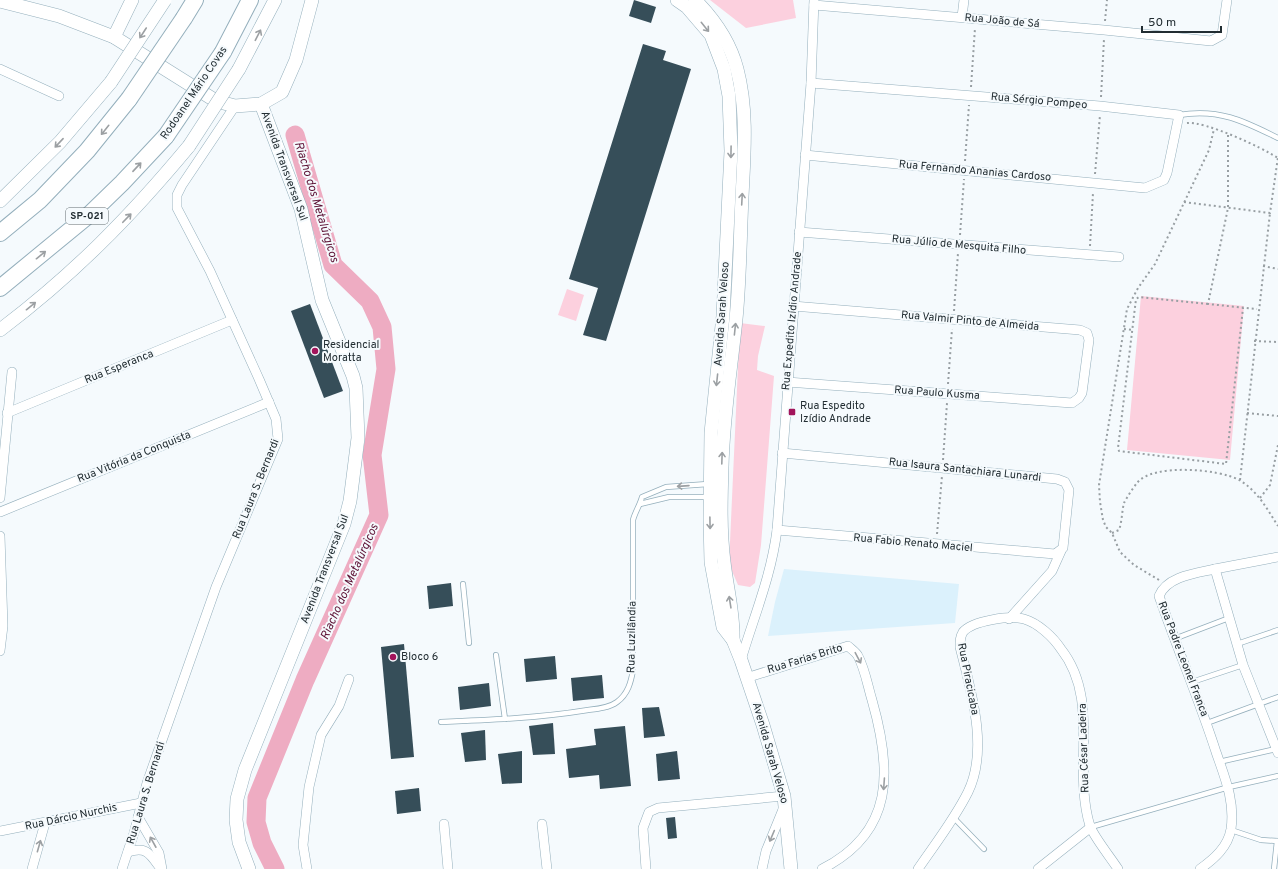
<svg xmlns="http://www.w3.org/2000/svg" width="1278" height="869" font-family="Overpass,sans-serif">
<rect width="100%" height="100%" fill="#f5fafd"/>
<polygon fill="#dbf1fc" points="784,569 959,584 955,623 768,636 775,602"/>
<g fill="#fcd0de">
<polygon points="710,0 793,0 796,18 746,28"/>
<polygon points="567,289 584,295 576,321 558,315"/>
<polygon points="1141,296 1244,306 1230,460 1127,450"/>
<polygon points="740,323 765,326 758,356 757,370 774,376 761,545 755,583 750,587 738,585 729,564"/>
</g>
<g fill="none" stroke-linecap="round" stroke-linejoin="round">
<polyline stroke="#eeacc2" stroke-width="19" points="275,869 262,843 256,822 257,798 305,680 379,515 372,455 386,369 382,327 370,301 333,265 295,135"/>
</g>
<g fill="#364e59">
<polygon points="634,0 656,7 651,23 629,16"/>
<polygon points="643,44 666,51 663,60 691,69 606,341 583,335 598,288 569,279"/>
<polygon points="310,304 343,391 324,398 291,311"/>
<polygon points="451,583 453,606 429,609 427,586"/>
<polygon points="404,644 414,757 391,759 381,647"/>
<polygon points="555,656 557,679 526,682 524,659"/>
<polygon points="602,675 604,698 573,701 571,678"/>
<polygon points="489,683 491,706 460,710 458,687"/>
<polygon points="659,707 665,736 644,738 642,708"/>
<polygon points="553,723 555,754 533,755 529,726"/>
<polygon points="625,726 631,786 600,789 599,775 569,778 566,749 596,745 594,729"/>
<polygon points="485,730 486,760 465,762 461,733"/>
<polygon points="522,751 522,783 502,784 498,754"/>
<polygon points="677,751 680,779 658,781 656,754"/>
<polygon points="419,788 421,811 397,814 395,791"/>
<polygon points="675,817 677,838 668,839 666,818"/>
</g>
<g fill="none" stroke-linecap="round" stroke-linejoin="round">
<g stroke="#94afbc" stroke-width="6">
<g id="service">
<path d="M1179,115C1218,108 1244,121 1278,138"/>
<polyline points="640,504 669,497 710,497"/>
<polyline points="463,584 469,643"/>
<polyline points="1174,639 1229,618"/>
<polyline points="1237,644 1278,630"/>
<polyline points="496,655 505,719"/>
<polyline points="1192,682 1243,665"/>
<path d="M441,722C490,720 539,718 588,710C597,709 609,708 617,702C628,694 631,682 633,670V520C635,512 640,505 642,497L666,487L708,484"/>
<polyline points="1207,723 1278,697"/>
<polyline points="1219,762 1276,749"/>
<polyline points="953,817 984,849"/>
<polyline points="1091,827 1229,787 1278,776"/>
<polyline points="1231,830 1261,840 1278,841"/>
<polyline points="1274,869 1277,841"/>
</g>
</g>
<g stroke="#94afbc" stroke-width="10">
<g id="minor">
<polyline points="814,5 1104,30 1211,41 1222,35 1227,0"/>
<polyline points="962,17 964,0"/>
<polyline points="0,69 59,96"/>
<polyline points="805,155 1145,188 1164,180 1167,173 1179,115 1100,106 811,83"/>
<polyline points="799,232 1119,257"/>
<polyline points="787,382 1072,403 1079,398 1082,393 1089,340 1087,333 1080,330 793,306"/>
<polyline points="7,413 232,320"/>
<polyline points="0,498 12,372"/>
<polyline points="0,512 269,402"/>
<polyline points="777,530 1055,554 1063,548 1069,490 1065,482 1057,479 782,453"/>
<polyline points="0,536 3,626 0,651"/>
<polyline points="1215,569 1278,557"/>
<polyline points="1009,619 1052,571 1061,551"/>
<path d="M741,660C754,616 771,577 777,530L811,83L814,0"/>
<path d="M746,678L848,646C851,649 856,652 858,656C865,669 868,687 872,700C892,770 895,832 822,869"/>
<polyline points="138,817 159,853 162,869"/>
<polyline points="444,824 448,869"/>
<polyline points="542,824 547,869"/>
<polyline points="0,831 141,803"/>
<path d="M128,852C147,846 150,854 161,869"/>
<polyline points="32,869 45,823"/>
<polyline points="122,869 134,833 147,783 216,587 278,439 276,419 259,379 210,271 177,208 177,195 182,185 235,106"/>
<polyline points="307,869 303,845 309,787 321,735 339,706 349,679"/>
<polyline points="646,869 643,828 649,812 658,808 784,796"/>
<polyline points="762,869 766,851 784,807"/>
<path d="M918,869C935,844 954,820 968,792C989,749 971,691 960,647C960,641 960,637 963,632C972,621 1010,615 1024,619C1038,623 1053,637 1061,649C1101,700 1072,768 1090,826C1094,837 1111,858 1118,869"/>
<polyline points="1038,869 1091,827"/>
<path d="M1200,869C1214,859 1228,847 1231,829C1235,801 1225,778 1216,752C1199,699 1177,648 1159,596C1167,576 1197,573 1215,569L1243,665L1278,753"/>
</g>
</g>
<g stroke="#94afbc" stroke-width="14">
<g id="secondary">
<polyline points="677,0 687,7 711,35 724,69 729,96 731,151 723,316 711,433 710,519 711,562 723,627 733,640 741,660 763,725 784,796 791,869"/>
<path d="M695,0C715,20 730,42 737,69C748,111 744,155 742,197C740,238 740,279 736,319C731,368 723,417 722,467C721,498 720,531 724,562C727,589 734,614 733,640"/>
<polyline points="0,1 59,16 114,37 216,101 235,106 261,104 282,92 296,60 312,0"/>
<polyline points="114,37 132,0"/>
<polyline points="239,69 275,0"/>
<polyline points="0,201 60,142 111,82"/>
<path d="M0,330C74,274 130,217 189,146"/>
<polyline points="249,869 239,842 236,820 237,799 245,770 344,524 350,501 358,438 356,388 353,376 322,300 301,209 261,104"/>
</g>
</g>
<g stroke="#94afbc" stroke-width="18">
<g id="motorway">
<polyline points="184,18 195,0"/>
<polyline points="223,52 250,0"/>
<polyline points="0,233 40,200 87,151 129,99"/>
<polyline points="0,288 90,214 122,183 166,136"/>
</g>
</g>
<g stroke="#989fa3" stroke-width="2" stroke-dasharray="2 3" stroke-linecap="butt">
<polyline points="1105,21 1107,0"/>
<polyline points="971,87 975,28"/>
<polyline points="1101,97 1104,39"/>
<path d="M1187,123C1205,121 1261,147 1278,158"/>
<polyline points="1228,135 1228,208 1208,304 1257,309"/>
<polyline points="965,161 969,105"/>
<polyline points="1095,174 1100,115"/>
<polyline points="1184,202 1270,213 1278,157"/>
<polyline points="960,235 964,179"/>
<polyline points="1090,246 1093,193"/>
<polyline points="1263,266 1278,269"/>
<polyline points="1208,304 1139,297 1136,299 1118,448 1119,451 1226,464 1243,308"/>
<polyline points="954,311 958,253"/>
<polyline points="1124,329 1133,330"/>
<polyline points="1254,341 1278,342"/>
<polyline points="948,384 952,329"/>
<polyline points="1247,413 1278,416"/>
<polyline points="943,460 947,403"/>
<polyline points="1240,480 1270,213"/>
<polyline points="1260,498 1270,485 1278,445"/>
<path d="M1112,533L1119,530C1122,522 1122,510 1124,503C1127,497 1133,488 1137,483C1152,463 1220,469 1239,480C1258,491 1267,509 1278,526"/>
<polyline points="937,534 942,476"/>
<polyline points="1159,580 1134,565 1120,552 1112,533 1106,527 1103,520 1100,502 1099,485 1127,309 1138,288 1155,264 1209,150 1214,129"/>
</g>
<use href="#service" stroke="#fff" stroke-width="4.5"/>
<use href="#minor" stroke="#fff" stroke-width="9"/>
<use href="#secondary" stroke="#fff" stroke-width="13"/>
<use href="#motorway" stroke="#fff" stroke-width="16"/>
<g stroke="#94afbc" stroke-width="14" stroke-linecap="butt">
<g id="secondary-bridge">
<polyline points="111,82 165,0"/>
<polyline points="189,146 239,69"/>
</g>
</g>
<g stroke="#94afbc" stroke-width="18" stroke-linecap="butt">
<g id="motorway-bridge">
<polyline points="129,99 184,18"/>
<polyline points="166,136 223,52"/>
</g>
</g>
<use href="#secondary-bridge" stroke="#fff" stroke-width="13"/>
<use href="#motorway-bridge" stroke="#fff" stroke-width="16"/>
</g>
<defs><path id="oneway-shaft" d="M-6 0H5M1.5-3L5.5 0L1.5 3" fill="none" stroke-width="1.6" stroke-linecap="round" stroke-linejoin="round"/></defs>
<g stroke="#9ca0a3">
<use href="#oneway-shaft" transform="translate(705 27) rotate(51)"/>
<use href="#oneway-shaft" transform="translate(143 33) rotate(123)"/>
<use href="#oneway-shaft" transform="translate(258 35) rotate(-63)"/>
<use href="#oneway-shaft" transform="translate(105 130) rotate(129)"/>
<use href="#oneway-shaft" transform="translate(59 143) rotate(133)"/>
<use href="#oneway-shaft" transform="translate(731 152) rotate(91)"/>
<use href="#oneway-shaft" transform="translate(137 167) rotate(-47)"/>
<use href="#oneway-shaft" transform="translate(742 199) rotate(-87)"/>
<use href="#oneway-shaft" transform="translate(127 218) rotate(-46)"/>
<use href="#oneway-shaft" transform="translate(41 255) rotate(-39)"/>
<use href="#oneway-shaft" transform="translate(31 306) rotate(-39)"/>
<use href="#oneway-shaft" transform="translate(735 329) rotate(-84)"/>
<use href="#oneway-shaft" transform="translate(717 380) rotate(96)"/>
<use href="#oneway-shaft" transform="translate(722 458) rotate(-88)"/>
<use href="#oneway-shaft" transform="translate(683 486) rotate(176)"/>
<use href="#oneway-shaft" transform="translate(710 523) rotate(89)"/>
<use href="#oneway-shaft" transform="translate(730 602) rotate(-99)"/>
<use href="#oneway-shaft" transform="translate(858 658) rotate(62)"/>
<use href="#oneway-shaft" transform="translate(884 784) rotate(94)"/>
<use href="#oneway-shaft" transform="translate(772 836) rotate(113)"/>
<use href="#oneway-shaft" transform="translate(153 842) rotate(-119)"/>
<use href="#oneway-shaft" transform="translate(39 846) rotate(-74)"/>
</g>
<g fill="#a2145b" stroke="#f5fafd" stroke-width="1.5">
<circle cx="315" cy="351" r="4"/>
<rect x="788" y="408" width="8" height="8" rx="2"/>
<circle cx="393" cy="657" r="4"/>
</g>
<g text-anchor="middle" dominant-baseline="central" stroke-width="4" stroke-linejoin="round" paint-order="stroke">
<rect fill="#f5fafd" stroke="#616a6f" stroke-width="1" x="66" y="208" width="42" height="16" rx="3"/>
<g font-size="10" font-weight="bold" fill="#222d32">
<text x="87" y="216">SP-021</text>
</g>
<g font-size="11" fill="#222d32" stroke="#f5fafd">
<text transform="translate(1002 21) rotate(5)">Rua João de Sá</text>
<text transform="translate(194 93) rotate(-56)">Rodoanel Mário Covas</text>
<text transform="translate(1039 101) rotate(5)">Rua Sérgio Pompeo</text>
<text transform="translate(284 166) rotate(70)">Avenida Transversal Sul</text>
<text transform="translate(975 171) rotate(5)">Rua Fernando Ananias Cardoso</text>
<text transform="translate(959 245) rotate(5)">Rua Júlio de Mesquita Filho</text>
<text transform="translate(722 314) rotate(-86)">Avenida Sarah Veloso</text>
<text transform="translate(792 321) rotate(-85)">Rua Expedito Izídio Andrade</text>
<text transform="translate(970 321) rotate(5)">Rua Valmir Pinto de Almeida</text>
<text transform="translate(119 367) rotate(-22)">Rua Esperanca</text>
<text transform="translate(937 393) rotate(4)">Rua Paulo Kusma</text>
<text transform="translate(134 457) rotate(-22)">Rua Vitória da Conquista</text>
<text transform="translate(965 470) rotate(6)">Rua Isaura Santachiara Lunardi</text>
<text transform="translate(256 489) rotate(-68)">Rua Laura S. Bernardi</text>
<text transform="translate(913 543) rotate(5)">Rua Fabio Renato Maciel</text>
<text transform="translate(325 569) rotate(-69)">Avenida Transversal Sul</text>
<text transform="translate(632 637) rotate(-89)">Rua Luzilândia</text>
<text transform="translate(805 659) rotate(-17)">Rua Farias Brito</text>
<text transform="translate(1183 659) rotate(69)">Rua Padre Leonel Franca</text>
<text transform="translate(968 679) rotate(79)">Rua Piracicaba</text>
<text transform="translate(1084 748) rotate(-92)">Rua César Ladeira</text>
<text transform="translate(770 753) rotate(74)">Avenida Sarah Veloso</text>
<text transform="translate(146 793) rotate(-73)">Rua Laura S. Bernardi</text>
<text transform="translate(71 817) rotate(-12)">Rua Dárcio Nurchis</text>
</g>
<g font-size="11" fill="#222d32" stroke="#f5fafd" text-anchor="start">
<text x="323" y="345">Residencial<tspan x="323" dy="13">Moratta</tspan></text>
<text x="800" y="406">Rua Espedito<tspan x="800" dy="13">Izídio Andrade</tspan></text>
<text x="401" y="657">Bloco 6</text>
</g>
<g font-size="12" font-style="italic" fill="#5d1134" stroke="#f5fafd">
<text transform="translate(316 202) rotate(73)">Riacho dos Metalúrgicos</text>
<text transform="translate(350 582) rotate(-66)">Riacho dos Metalúrgicos</text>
</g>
</g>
<path d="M1142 26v6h79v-6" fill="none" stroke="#222d32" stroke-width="2"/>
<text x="1148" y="26" font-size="12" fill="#222d32" stroke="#f5fafd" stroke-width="3" paint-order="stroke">50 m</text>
</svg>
